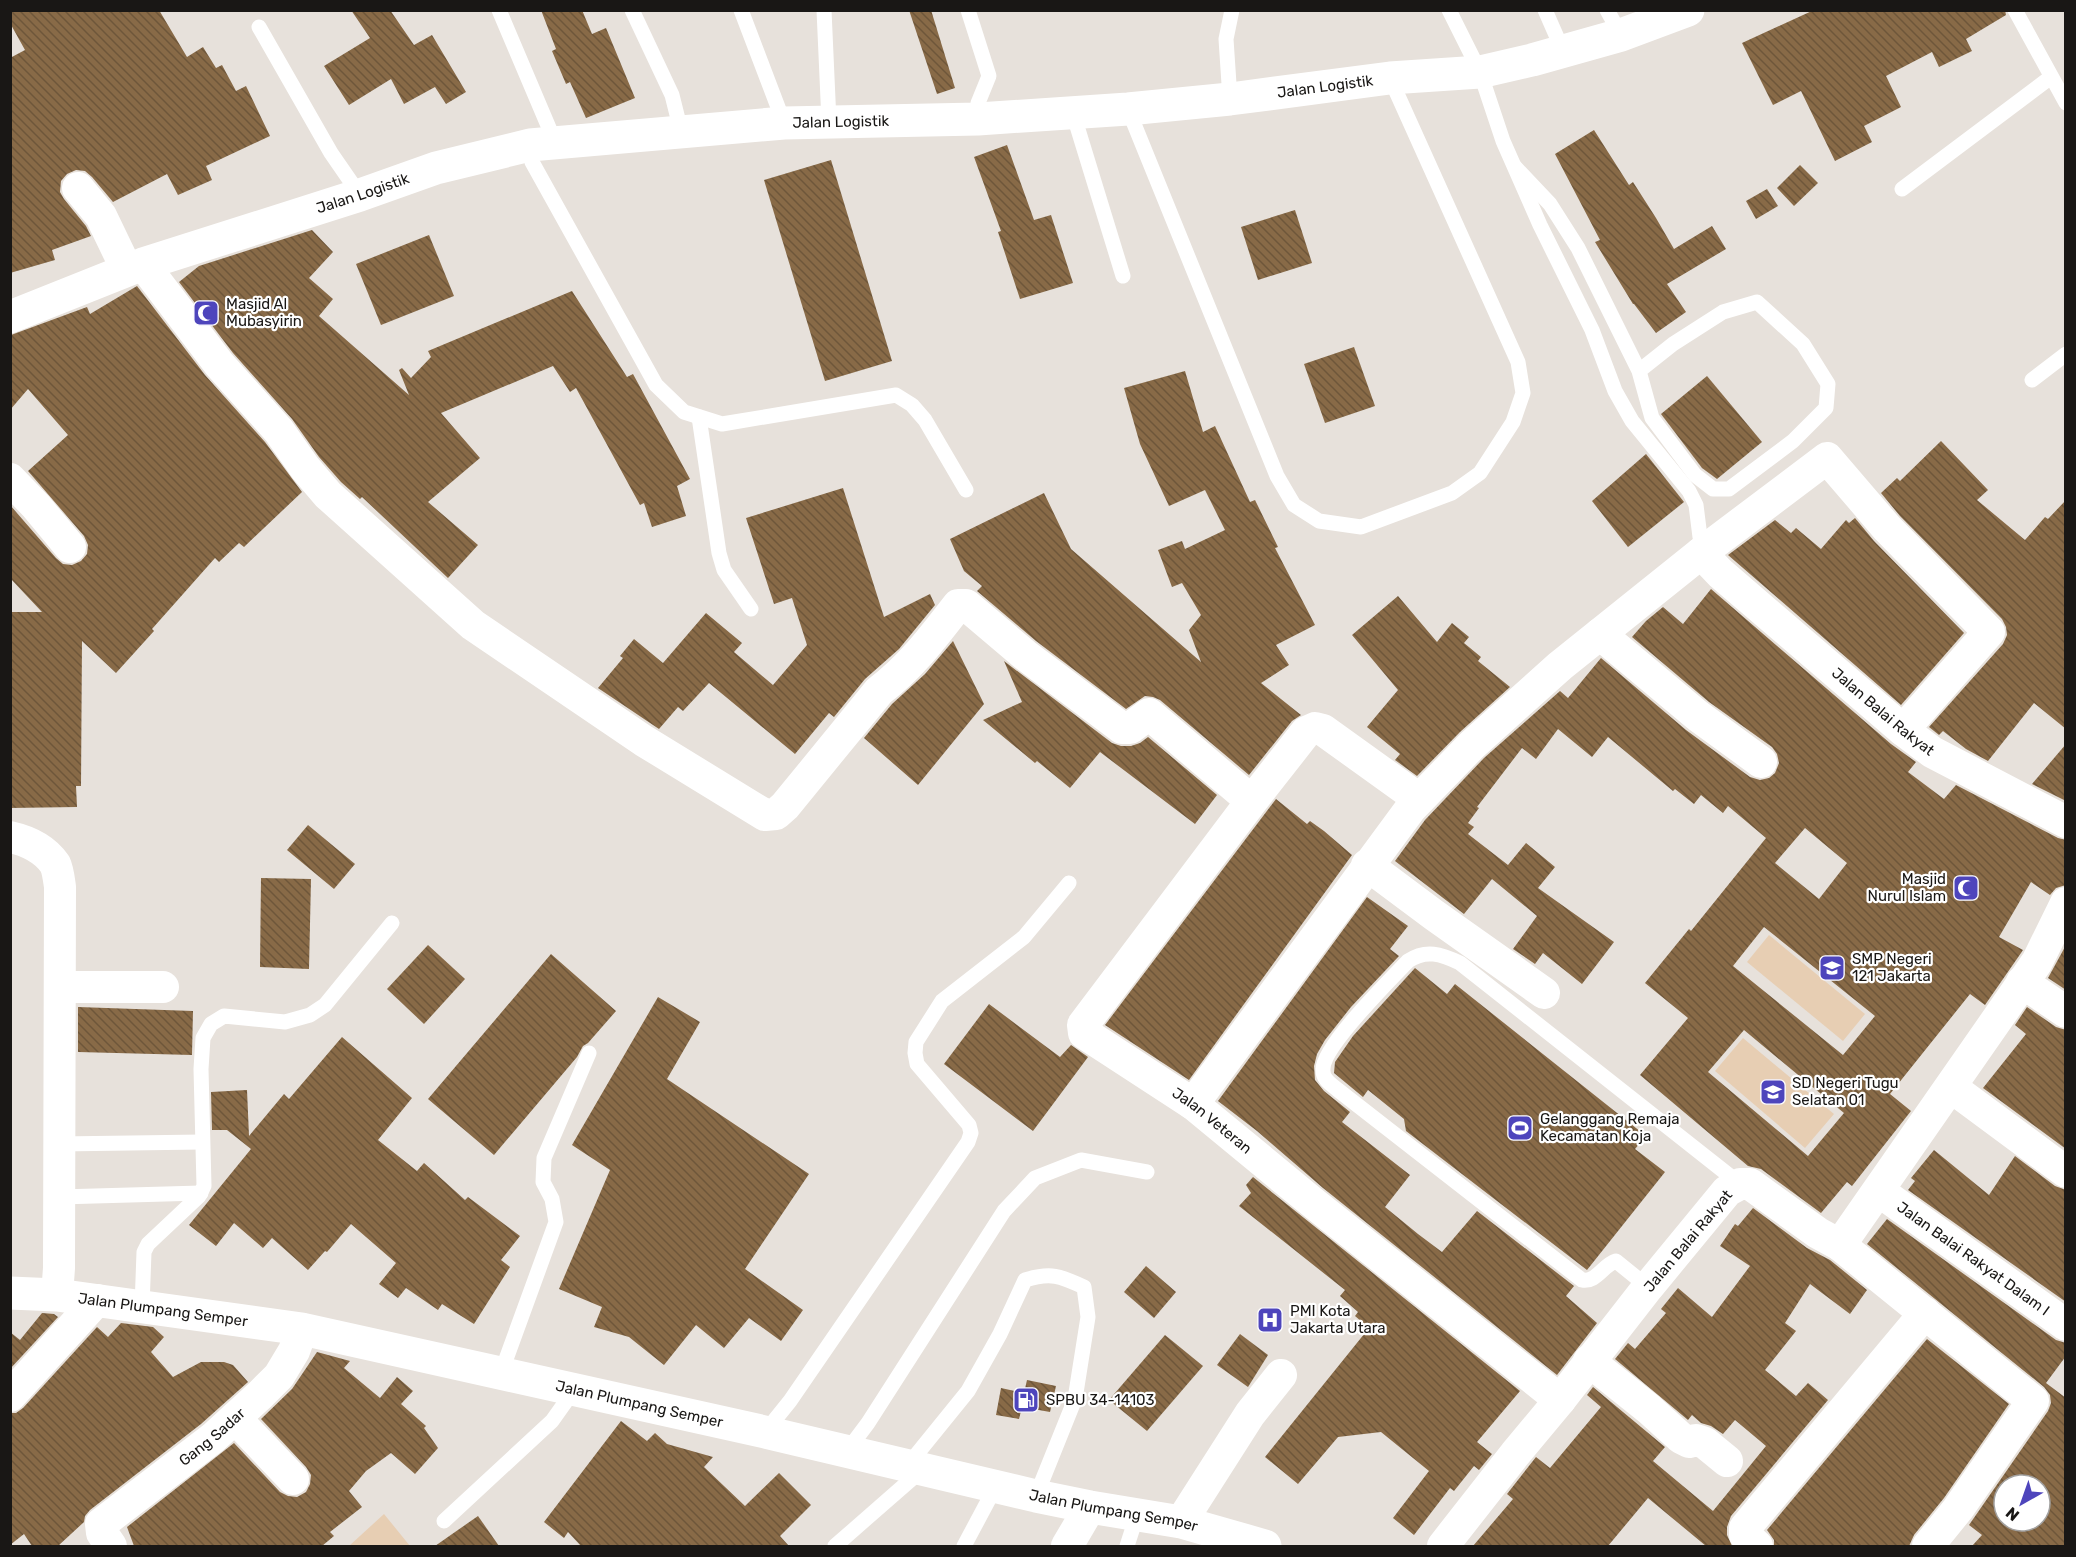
<svg xmlns="http://www.w3.org/2000/svg" width="2076" height="1557" font-family="Rubik,sans-serif">
<defs>
<pattern id="building-back-hatch" width="6" height="6" patternUnits="userSpaceOnUse" patternTransform="scale(1.5)"><rect width="6" height="6" fill="#886a47"/><path d="M-1 5l2 2M0 0l6 6M5-1l2 2" fill="none" stroke="#6e563a"/></pattern>
</defs>
<rect width="100%" height="100%" fill="#e7e1db"/>
<g fill="#e7ceb3">
<polygon points="1769,935 1865,1014 1843,1041 1747,962"/>
<polygon points="1743,1038 1834,1114 1805,1148 1715,1071"/>
<polygon points="384,1514 410,1546 349,1546"/>
</g>
<g fill="url(#building-back-hatch)" fill-rule="evenodd">
<polygon points="10,10 159,10 187,57 203,47 216,68 222,65 236,91 246,86 270,136 206,166 212,180 178,195 167,174 113,202 92,177 85,171 76,170 67,174 61,181 60,192 64,199 86,226 91,236 52,250 55,260 10,273 10,58 25,50 10,23"/>
<polygon points="351,10 390,10 414,45 432,35 466,92 446,104 435,87 404,104 391,79 349,105 324,66 370,38"/>
<polygon points="541,10 582,10 592,34 606,28 635,98 586,118 570,82 566,84 552,51 556,49"/>
<polygon points="909,10 931,10 955,88 937,94"/>
<polygon points="1814,10 2005,10 2006,15 1966,39 1972,51 1939,67 1932,52 1886,76 1901,107 1864,126 1872,142 1835,161 1801,91 1773,105 1742,43"/>
<polygon points="1594,130 1629,185 1633,182 1656,218 1674,249 1712,226 1726,249 1667,284 1686,312 1656,333 1634,304 1633,304 1595,242 1600,240 1555,154"/>
<polygon points="1007,145 1034,220 1051,215 1073,283 1020,299 998,232 1001,231 974,157"/>
<polygon points="831,160 892,361 825,381 764,180"/>
<polygon points="1800,165 1818,183 1794,206 1777,188"/>
<polygon points="1767,189 1778,206 1756,219 1746,201"/>
<polygon points="1295,210 1312,263 1258,280 1241,227"/>
<polygon points="312,230 333,252 309,278 333,299 319,316 409,395 399,370 402,368 411,378 431,357 428,351 572,291 627,377 633,374 690,479 677,486 686,516 652,527 644,503 640,505 576,388 570,392 553,366 441,413 480,458 428,502 478,545 448,578 362,497 360,499 341,482 319,457 292,419 233,353 179,282 199,266"/>
<polygon points="429,235 454,296 381,325 356,264"/>
<polygon points="137,286 205,375 265,442 302,492 244,547 239,543 219,562 215,558 152,629 154,631 116,673 82,641 81,786 76,786 77,807 10,808 10,612 42,612 10,578 10,505 56,558 63,564 72,565 81,561 87,554 88,545 84,536 28,471 68,435 28,389 10,410 11,335 87,307 90,314"/>
<polygon points="1354,347 1375,406 1325,423 1304,364"/>
<polygon points="1185,371 1203,432 1215,426 1250,502 1255,500 1278,547 1275,548 1315,625 1276,645 1289,665 1261,683 1301,715 1292,721 1249,775 1160,700 1153,697 1145,696 1126,709 1036,641 977,591 982,586 964,571 950,539 1044,493 1071,549 1201,662 1189,630 1201,615 1182,583 1172,587 1158,550 1182,541 1185,549 1225,530 1205,490 1169,506 1140,444 1124,388"/>
<polygon points="1707,376 1762,442 1717,479 1702,468 1661,414"/>
<polygon points="1941,441 1988,490 1977,500 2025,540 2045,517 2048,519 2066,500 2066,729 2034,703 1988,761 1966,749 1943,731 1939,735 1929,727 2003,644 2007,635 2006,627 2002,619 1900,516 1881,493 1897,478 1900,481"/>
<polygon points="1646,454 1684,502 1628,547 1592,501"/>
<polygon points="843,488 884,617 930,594 935,605 899,649 865,679 834,717 829,713 795,754 709,683 683,711 678,707 659,729 598,688 623,658 620,656 634,639 663,663 706,613 742,643 734,652 773,685 807,645 792,598 774,604 746,518"/>
<polygon points="1855,518 1874,541 1964,633 1901,705 1728,555 1775,520 1791,533 1796,528 1821,549 1846,520 1849,523"/>
<path d="M1711,589L1891,744L1916,762L1908,772L1944,799L1956,785L2058,838L2066,840V885L2056,888L2050,895L2031,882L1999,937L2023,950L2021,953L1985,1005L1970,994L1890,1094L1911,1111L1852,1186L1847,1182L1821,1213L1761,1169L1748,1166L1640,1075L1688,1018L1645,983L1689,929L1691,931L1766,838L1728,806L1723,813L1701,795L1694,804L1675,789L1673,791L1608,737L1592,757L1558,729L1536,759L1522,748L1477,807L1479,808L1468,823L1474,827L1468,834L1508,865L1526,843L1555,867L1538,888L1614,942L1582,984L1543,953L1535,964L1513,949L1537,916L1492,879L1464,914L1395,861L1425,820L1484,758L1560,691L1568,698L1601,658L1686,730L1750,777L1760,780L1769,778L1775,773L1779,763L1777,754L1772,747L1709,702L1632,637L1646,621L1663,607L1683,624ZM1805,828L1847,863L1819,899L1775,863ZM1764,927L1875,1016L1843,1055L1733,966ZM1744,1030L1844,1113L1808,1156L1708,1072Z"/>
<polygon points="1398,596 1437,642 1452,623 1469,637 1464,643 1481,657 1478,661 1510,687 1460,732 1417,776 1395,760 1400,754 1367,727 1398,690 1352,635"/>
<polygon points="953,641 984,704 918,785 864,738 892,704 925,674"/>
<polygon points="1004,661 1112,743 1121,746 1131,746 1140,743 1148,737 1217,795 1195,824 1100,752 1070,788 1037,761 1035,763 983,720 1022,702"/>
<polygon points="2066,744 2066,801 2032,784"/>
<polygon points="1276,799 1307,824 1310,821 1324,831 1352,855 1189,1080 1105,1025"/>
<polygon points="308,825 355,864 334,889 287,850"/>
<polygon points="261,878 311,879 309,969 260,967"/>
<polygon points="1367,897 1408,926 1390,949 1399,956 1351,1007 1325,1040 1317,1054 1314,1066 1315,1080 1324,1091 1350,1112 1342,1122 1410,1175 1385,1207 1418,1234 1442,1252 1477,1211 1574,1286 1566,1296 1597,1323 1557,1375 1323,1188 1257,1131 1218,1101"/>
<polygon points="428,945 465,979 424,1024 387,989"/>
<polygon points="2066,945 2066,990 2048,978"/>
<polygon points="551,954 616,1011 588,1043 583,1046 577,1057 494,1155 428,1099"/>
<polygon points="1415,968 1447,994 1455,984 1646,1136 1635,1149 1665,1172 1587,1270 1406,1131 1404,1119 1368,1090 1363,1097 1334,1073 1335,1062 1353,1036"/>
<polygon points="658,997 700,1022 667,1079 809,1174 745,1269 803,1310 781,1341 749,1318 724,1348 696,1325 664,1365 629,1337 594,1327 602,1307 559,1289 610,1170 572,1145"/>
<polygon points="989,1004 1060,1057 1071,1045 1088,1057 1033,1131 944,1064"/>
<polygon points="78,1007 193,1011 192,1055 78,1052"/>
<polygon points="2027,1007 2056,1027 2066,1030 2066,1149 1983,1088 2026,1034 2015,1025"/>
<polygon points="342,1037 412,1098 378,1140 417,1171 424,1163 465,1200 468,1197 520,1236 501,1260 510,1267 474,1324 442,1304 438,1310 406,1288 398,1298 379,1284 396,1263 351,1224 327,1252 325,1251 308,1270 272,1238 263,1248 234,1223 216,1246 189,1225 251,1149 227,1130 212,1130 211,1092 247,1090 249,1136 284,1094 289,1099"/>
<polygon points="1934,1150 1989,1195 2015,1156 2055,1186 2066,1190 2066,1302 1908,1190 1915,1181 1911,1178"/>
<polygon points="1253,1177 1520,1391 1477,1442 1492,1454 1479,1470 1474,1466 1454,1491 1450,1488 1414,1535 1393,1518 1429,1471 1381,1432 1338,1437 1298,1484 1265,1457 1369,1328 1355,1316 1358,1312 1340,1296 1345,1290 1239,1206 1251,1193 1246,1185"/>
<polygon points="1753,1208 1807,1248 1830,1260 1867,1290 1850,1314 1810,1284 1785,1323 1796,1331 1765,1370 1796,1396 1808,1383 1828,1400 1731,1516 1727,1527 1727,1535 1732,1546 1706,1546 1648,1498 1608,1546 1473,1546 1513,1499 1507,1494 1536,1457 1550,1468 1601,1407 1587,1395 1593,1387 1665,1447 1653,1461 1713,1511 1766,1446 1735,1420 1723,1434 1711,1426 1701,1423 1692,1415 1688,1420 1615,1359 1628,1343 1635,1349 1666,1313 1661,1309 1678,1288 1712,1317 1750,1266 1720,1246 1735,1224 1738,1226"/>
<path d="M1887,1219L2056,1340L2066,1343V1356L2046,1383L2066,1398V1546H1972L1982,1535L1969,1525L2048,1411L2051,1403L2050,1395L2044,1387L1867,1244ZM2004,1485H2040V1521H2004Z"/>
<polygon points="1146,1266 1176,1292 1154,1318 1124,1292"/>
<polygon points="42,1313 54,1314 58,1317 10,1369 10,1332 20,1340"/>
<polygon points="121,1323 153,1327 164,1337 151,1352 173,1377 201,1362 224,1362 233,1365 248,1382 201,1424 90,1510 85,1516 84,1522 58,1546 32,1546 24,1534 10,1545 10,1413 16,1413 23,1408 97,1327 108,1337"/>
<polygon points="1240,1334 1268,1355 1248,1387 1217,1365"/>
<polygon points="1165,1335 1203,1366 1147,1431 1109,1400"/>
<polygon points="1927,1339 2009,1404 1944,1498 1914,1535 1910,1544 1909,1546 1774,1546 1774,1540 1767,1530"/>
<polygon points="317,1352 350,1361 344,1368 380,1398 397,1377 413,1391 401,1404 426,1426 424,1428 438,1448 415,1474 391,1453 366,1471 349,1491 362,1507 330,1532 334,1536 322,1546 134,1546 127,1527 234,1443 280,1492 288,1496 297,1497 306,1492 310,1484 311,1475 306,1467 261,1419 292,1389"/>
<polygon points="1027,1380 1056,1386 1050,1412 1022,1407 1019,1419 996,1415 1001,1388 1024,1393"/>
<polygon points="621,1421 647,1441 655,1433 667,1444 713,1457 704,1467 745,1506 779,1473 811,1505 780,1536 789,1546 581,1546 568,1532 564,1538 544,1522"/>
<polygon points="478,1516 499,1546 435,1546"/>
</g>
<g fill="none" stroke-linecap="round" stroke-linejoin="round">
<g stroke="#fff" stroke-width="15">
<polyline points="499,10 555,142"/>
<polyline points="632,10 672,95 681,131"/>
<polyline points="741,10 784,123"/>
<polyline points="824,10 829,122"/>
<polyline points="968,10 989,76 978,103 978,119"/>
<polyline points="1449,10 1480,72 1503,141 1540,225 1592,330 1615,391 1632,421 1689,491 1696,505 1700,537"/>
<polyline points="1545,10 1563,51"/>
<polyline points="1607,10 1621,35"/>
<polyline points="2015,10 2066,103"/>
<polyline points="259,27 331,153 360,195"/>
<polyline points="1230,99 1226,39 1232,10"/>
<polyline points="1128,109 1277,476 1294,505 1319,521 1361,527 1452,493 1480,473 1513,422 1523,393 1518,362 1390,78"/>
<polyline points="1073,113 1123,276"/>
<polyline points="530,145 532,162 656,385 684,412 722,424 896,395 912,405 925,420 966,490"/>
<polyline points="1515,167 1550,204 1578,248 1639,371 1652,418 1695,475 1713,489 1729,489 1793,441 1826,408 1828,384 1803,344 1757,302 1723,312 1673,344 1639,371"/>
<polyline points="1902,189 2051,77"/>
<polyline points="2032,380 2066,354"/>
<polyline points="699,417 719,553 724,570 751,609"/>
<polyline points="59,1144 202,1142"/>
<polyline points="59,1197 201,1193"/>
<path d="M1648,1287L1616,1261C1603,1265 1596,1283 1582,1280L1338,1090C1331,1084 1322,1079 1323,1069C1323,1046 1390,980 1408,961C1426,949 1441,954 1460,963L1740,1184"/>
<polyline points="142,1307 144,1252 148,1244 199,1196 204,1186 201,1069 203,1038 211,1024 224,1016 285,1022 310,1015 325,1005 392,923"/>
<polyline points="501,1373 556,1222 552,1199 543,1182 544,1158 589,1053"/>
<polyline points="765,1432 790,1401 968,1142 971,1133 969,1125 917,1064 915,1053 916,1042 942,1001 1024,937 1069,883"/>
<polyline points="847,1451 868,1423 1004,1211 1035,1178 1081,1160 1147,1172"/>
<path d="M908,1465L968,1391L1000,1334L1025,1280C1051,1272 1060,1276 1084,1287L1088,1317L1075,1399L1036,1496"/>
<polyline points="444,1521 552,1421 574,1390"/>
<polyline points="835,1546 923,1469"/>
<polyline points="964,1546 996,1486"/>
<polyline points="1127,1546 1137,1515"/>
</g>
<g stroke="#fff" stroke-width="32">
<polyline points="78,188 101,216 127,270"/>
<path id="s1" d="M143,264L219,364L279,431L305,468L328,495L473,625L644,741L765,815L776,814L785,806L879,691C911,667 934,636 958,605H966L1025,655L1122,728H1130L1149,714L1248,798V806L1083,1025L1084,1033L1193,1104L1312,1202L1560,1400"/>
<polyline points="10,479 36,506 70,547"/>
<polyline points="1701,553 1827,458 1887,528 1989,632 1903,730"/>
<polyline points="1600,634 1698,716 1761,762"/>
<polyline points="1248,806 1306,732 1315,728 1323,730 1419,799"/>
<path d="M10,837C28,841 44,848 55,864C58,870 59,880 60,887L59,1268L57,1295"/>
<polyline points="1367,865 1434,915 1544,993"/>
<polyline points="2022,982 2066,1012"/>
<polyline points="61,987 163,987"/>
<polyline points="1951,1087 2066,1172"/>
<path id="s2" d="M1193,1104L1411,808L1472,745L1560,666L1701,553L1720,573L1903,730L1932,752L2066,822"/>
<path id="s3" d="M1879,1191L2066,1325"/>
<polyline points="1840,1245 2033,1401 1958,1509 1928,1546"/>
<polyline points="1589,1361 1649,1409 1681,1438 1689,1442 1696,1440 1705,1443 1727,1461"/>
<polyline points="10,1396 97,1300"/>
<polyline points="235,1418 293,1479"/>
<polyline points="1181,1522 1250,1414 1281,1375"/>
<path id="s4" d="M111,1546L102,1533L101,1524L213,1438L260,1395L279,1376L294,1351L302,1329"/>
<polyline points="1067,1546 1090,1507"/>
<polyline points="1443,1546 1515,1454 1560,1400 1648,1287 1727,1191 1740,1184 1750,1184 1818,1233 1840,1245 2037,962 2066,903"/>
<polyline points="1757,1546 1745,1535 1745,1528 1925,1313"/>
</g>
<g stroke="#fff" stroke-width="33">
<path id="s5" d="M10,317L143,264L360,195L436,168L530,145L784,123L978,119L1128,109L1230,99L1390,78L1480,72L1532,60L1621,35L1688,10"/>
<path id="s6" d="M10,1293L57,1295L302,1329L765,1432L1036,1496L1090,1507L1181,1522L1265,1546"/>
</g>
</g>
<defs>
<g id="mosque-square" transform="scale(1.35)"><rect x="-9" y="-9" width="18" height="18" rx="4" fill="#4e45bc" stroke="#fff"/><path d="M3.5-4.9A6 6 0 1 0 3.5 4.9A5 5 0 1 1 3.5-4.9Z" fill="#fff"/></g>
<g id="school-square" transform="scale(1.35)"><rect x="-9" y="-9" width="18" height="18" rx="4" fill="#4e45bc" stroke="#fff"/><path d="M0-5L7-2L0 1L-7-2ZM-4 1L0 2.5L4 1V4Q0 6-4 4Z" fill="#fff"/></g>
<g id="stadium-square" transform="scale(1.35)"><rect x="-9" y="-9" width="18" height="18" rx="4" fill="#4e45bc" stroke="#fff"/><path d="M0-5a6.5 5 0 1 0 0 10a6.5 5 0 1 0 0-10ZM-3.5-1.8h7v3.6h-7Z" fill="#fff"/></g>
<g id="hospital-square" transform="scale(1.35)"><rect x="-9" y="-9" width="18" height="18" rx="4" fill="#4e45bc" stroke="#fff"/><path d="M-5-5h3v3.5h4V-5h3V5h-3V1.5h-4V5h-3Z" fill="#fff"/></g>
<g id="fuel-square" transform="scale(1.35)"><rect x="-9" y="-9" width="18" height="18" rx="4" fill="#4e45bc" stroke="#fff"/><path d="M-5.5-6h7V0h2V4h1.3V-2.5L3-4.5l.8-.8L6-3V5H2.5V1h-1V6h-7ZM-4.2-4.7v3.2H.2V-4.7Z" fill="#fff"/></g>
</defs>
<g fill-rule="evenodd">
<use href="#mosque-square" x="206" y="313"/>
<use href="#mosque-square" x="1966" y="888"/>
<use href="#school-square" x="1832" y="968"/>
<use href="#school-square" x="1773" y="1092"/>
<use href="#stadium-square" x="1520" y="1128"/>
<use href="#hospital-square" x="1270" y="1320"/>
<use href="#fuel-square" x="1026" y="1400"/>
</g>
<g text-anchor="middle" dominant-baseline="central" stroke-width="4.5" stroke-linejoin="round" paint-order="stroke">
<g font-size="15" fill="#191715" stroke="#fff">
<text stroke="none"><textPath href="#s5" startOffset="1346">Jalan Logistik</textPath></text>
<text stroke="none"><textPath href="#s5" startOffset="860">Jalan Logistik</textPath></text>
<text stroke="none"><textPath href="#s5" startOffset="374">Jalan Logistik</textPath></text>
<text stroke="none"><textPath href="#s2" startOffset="996">Jalan Balai Rakyat</textPath></text>
<text stroke="none"><textPath href="#s1" startOffset="1942">Jalan Veteran</textPath></text>
<text transform="translate(1688 1241) rotate(-50)">Jalan Balai Rakyat</text>
<text stroke="none"><textPath href="#s3" startOffset="116">Jalan Balai Rakyat Dalam I</textPath></text>
<text stroke="none"><textPath href="#s6" startOffset="154">Jalan Plumpang Semper</textPath></text>
<text stroke="none"><textPath href="#s6" startOffset="640">Jalan Plumpang Semper</textPath></text>
<text stroke="none"><textPath href="#s4" startOffset="166">Gang Sadar</textPath></text>
<text stroke="none"><textPath href="#s6" startOffset="1126">Jalan Plumpang Semper</textPath></text>
</g>
<g font-size="15" fill="#191715" stroke="#fff" text-anchor="start">
<text x="226" y="304">Masjid Al<tspan x="226" dy="17">Mubasyirin</tspan></text>
<text x="1946" y="879" text-anchor="end">Masjid<tspan x="1946" dy="17">Nurul Islam</tspan></text>
<text x="1852" y="959">SMP Negeri<tspan x="1852" dy="17">121 Jakarta</tspan></text>
<text x="1792" y="1083">SD Negeri Tugu<tspan x="1792" dy="17">Selatan 01</tspan></text>
<text x="1540" y="1119">Gelanggang Remaja<tspan x="1540" dy="17">Kecamatan Koja</tspan></text>
<text x="1290" y="1311">PMI Kota<tspan x="1290" dy="17">Jakarta Utara</tspan></text>
<text x="1046" y="1400">SPBU 34-14103</text>
</g>
</g>
<rect width="2076" height="1557" fill="none" stroke="#191715" stroke-width="24"/>
<g transform="translate(2022 1503) rotate(220)"><circle r="28" fill="#ffffff" stroke="#a3a2a1" stroke-width="1.5"/>
<path d="M0-4.5L10 22L0 15L-10 22Z" fill="#4e45bc"/>
<text y="-9" font-size="16" font-weight="bold" text-anchor="middle" fill="#191715">N</text>
</g>
</svg>
